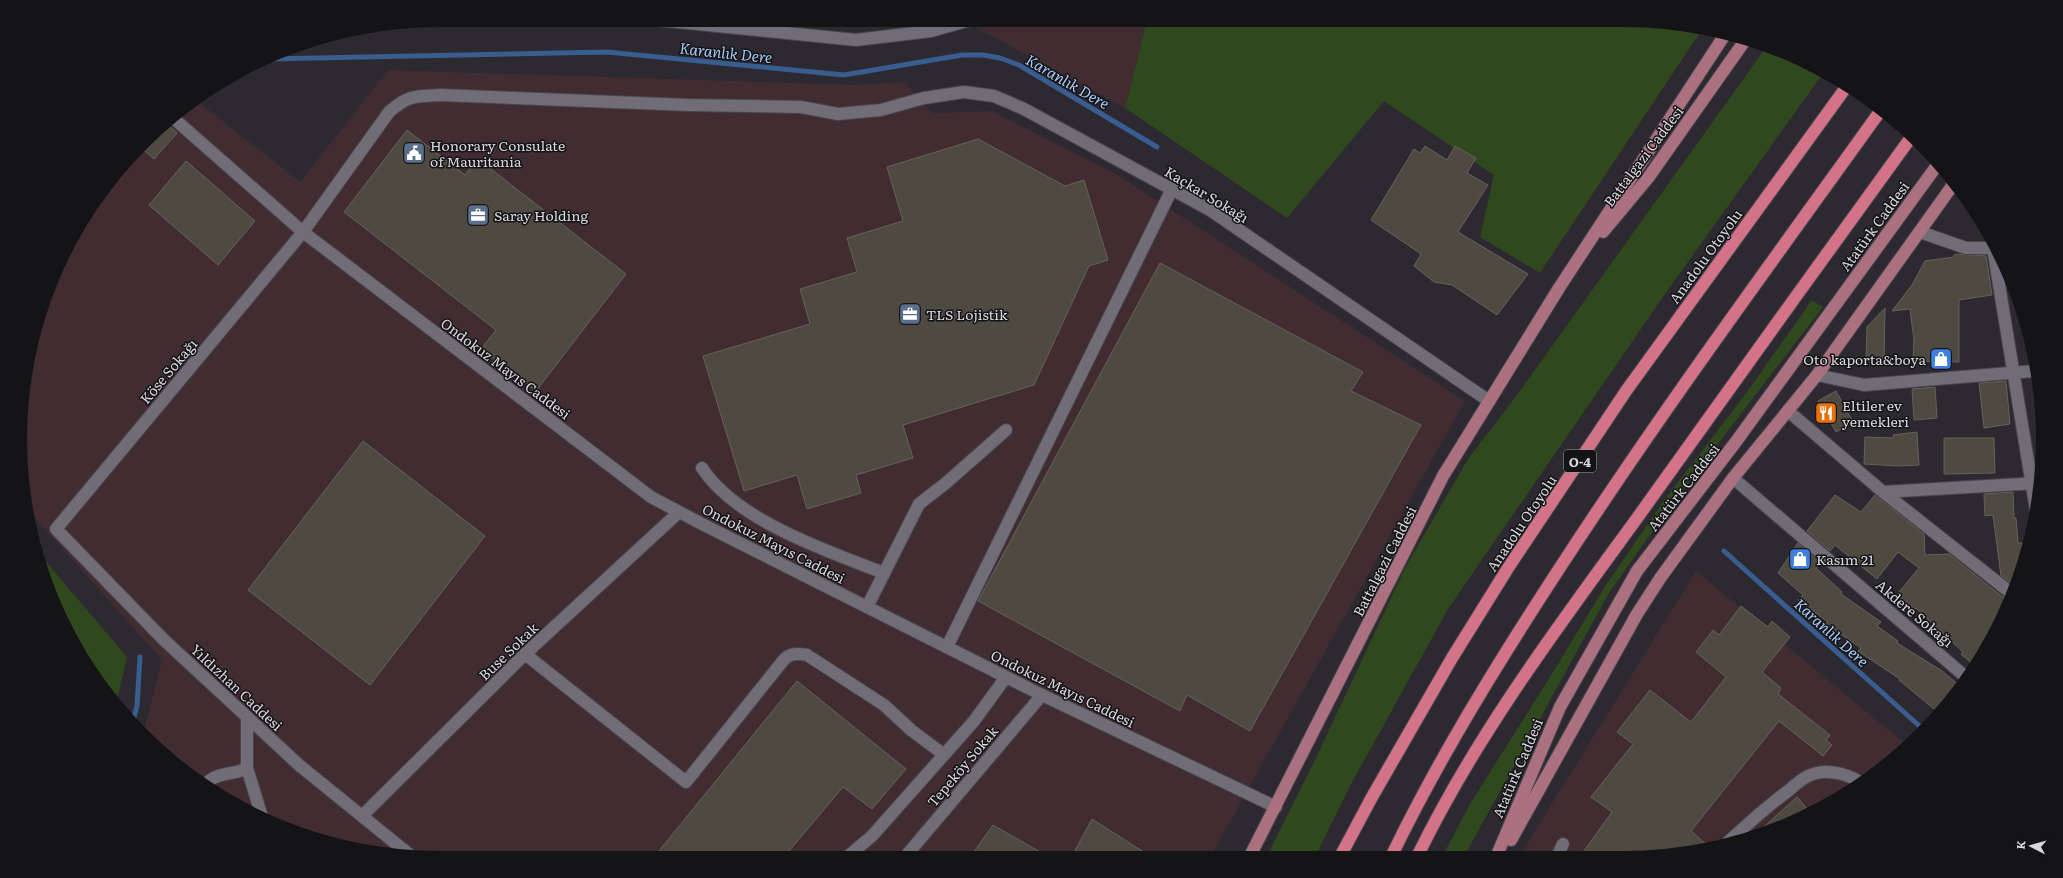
<svg xmlns="http://www.w3.org/2000/svg" width="2063" height="878" font-family="Literata,serif">
<rect width="100%" height="100%" fill="#2d2931"/>
<g fill="#402c31">
<polygon points="977,20 1147,20 1125,108 977,28"/>
<polygon points="388,70 857,85 904,82 933,113 992,111 1118,175 1465,401 1211,856 439,858 357,850 304,836 230,802 163,754 143,734 162,660 40,524 27,507 20,439 28,357 42,304 76,229 124,163 163,124 196,100 300,182"/>
<polygon points="1696,571 1908,746 1879,771 1785,826 1679,854 1520,855"/>
</g>
<g fill="#2f481d">
<polygon points="1147,20 1624,20 1703,28 1540,273 1480,237 1494,175 1384,101 1287,218 1125,108"/>
<polygon points="1767,46 1824,72 1665,294 1448,609 1350,786 1316,855 1267,856 1315,760 1405,568 1468,459 1517,395"/>
<polygon points="1812,300 1823,307 1669,508 1609,593 1465,855 1443,855 1470,804 1550,677 1604,588 1663,502 1747,392"/>
<polygon points="36,550 127,657 116,705 76,649 42,574"/>
</g>
<g fill="none" stroke-linecap="round" stroke-linejoin="round">
<g stroke="#385d8e" stroke-width="5">
<polyline points="267,59 607,52 844,75 962,55 983,55 1000,58 1019,65 1157,147"/>
<polyline points="1724,551 1924,730"/>
<polyline points="132,724 137,706 140,657"/>
</g>
</g>
<g fill="#4e4a42" stroke="#67625a">
<polygon points="165,122 177,133 154,159 140,147"/>
<polygon points="407,130 465,175 478,159 626,274 536,391 481,349 496,330 344,212"/>
<polygon points="978,139 1065,186 1084,180 1108,260 1089,266 1034,385 903,425 913,458 856,475 861,493 807,509 797,475 744,491 703,356 810,324 800,289 857,272 847,238 903,221 887,167"/>
<polygon points="1425,146 1447,160 1455,146 1476,158 1467,173 1488,185 1458,232 1528,274 1497,315 1452,285 1434,282 1414,266 1421,254 1371,220 1414,149 1420,153"/>
<polygon points="186,161 255,221 218,265 149,205"/>
<polygon points="1960,254 1986,256 1992,295 1959,300 1959,362 1913,361 1914,340 1910,309 1892,311 1912,285 1925,261 1954,257 1954,255"/>
<polygon points="1160,263 1363,372 1351,391 1421,425 1250,731 1187,695 1180,711 978,601"/>
<polygon points="1885,308 1884,360 1866,359 1867,327"/>
<polygon points="2006,381 2010,424 1984,428 1979,383"/>
<polygon points="1935,387 1937,418 1914,420 1912,389"/>
<polygon points="1836,391 1853,422 1836,432 1818,401"/>
<polygon points="1917,432 1919,465 1899,466 1864,464 1865,437 1894,438 1893,435"/>
<polygon points="1944,438 1994,438 1995,473 1944,474"/>
<polygon points="363,441 485,536 370,685 248,590"/>
<polygon points="2013,492 2014,518 2016,518 2018,543 2022,543 2024,560 2021,574 2015,586 2001,576 1993,515 1985,516 1984,494"/>
<polygon points="1835,495 1861,512 1875,495 1924,534 1925,555 1949,554 2004,598 2003,597 2008,600 1975,666 1961,654 1963,652 1916,608 1913,612 1895,597 1919,568 1898,552 1877,579 1835,545 1830,551 1807,531"/>
<polygon points="1798,543 1820,563 1816,568 1842,592 1841,594 1881,622 1877,626 1898,641 1897,643 1942,671 1960,686 1939,713 1899,680 1900,679 1858,651 1861,648 1826,624 1828,622 1798,600 1803,595 1778,573"/>
<polygon points="1741,606 1768,627 1772,621 1790,637 1762,672 1781,688 1778,694 1830,735 1826,740 1832,745 1823,756 1779,721 1691,831 1708,846 1679,854 1581,855 1612,812 1591,797 1633,744 1617,732 1650,690 1691,722 1726,677 1696,652 1713,630 1719,635"/>
<polygon points="797,681 906,769 872,809 843,787 784,857 654,857"/>
<polygon points="1797,797 1809,811 1784,826 1757,833"/>
<polygon points="1092,819 1150,856 1072,856"/>
<polygon points="993,825 1047,856 971,856"/>
</g>
<g fill="none" stroke-linecap="round" stroke-linejoin="round">
<g stroke="#48454c" stroke-width="14">
<g id="minor">
<polyline points="658,20 856,40 931,31 970,20"/>
<polyline points="172,117 303,232 651,497 702,524 1042,695 1276,807"/>
<polyline points="1920,232 1966,248 1996,248"/>
<polyline points="1992,242 2036,510"/>
<polyline points="1817,375 1864,385 2035,371"/>
<polyline points="1788,411 1883,492"/>
<path d="M702,468C737,521 827,551 884,573"/>
<polyline points="1733,478 1967,678"/>
<polyline points="2011,593 1883,492 2040,483"/>
<polyline points="867,607 919,504 946,483 1006,430"/>
<polyline points="947,647 1172,189"/>
<path d="M525,654L686,782L782,662C789,653 796,653 807,655L884,705L911,730L943,754"/>
<polyline points="247,717 247,768 262,817"/>
<path d="M206,785C213,772 236,775 247,768"/>
<polyline points="362,816 525,654 679,512"/>
<path d="M1729,841C1748,824 1767,806 1788,791C1794,786 1800,780 1808,776C1824,768 1846,773 1860,782"/>
<path d="M410,855L299,765L164,640L56,529L303,232L389,112C408,95 416,96 441,95L688,105L801,107L838,114L881,110L924,98L964,92L994,96L1024,109L1210,210L1489,401"/>
<polyline points="1558,855 1563,844"/>
<polyline points="847,857 872,836 974,721 1006,677"/>
<polyline points="905,857 1042,695"/>
</g>
</g>
<g stroke="#48454c" stroke-width="14">
<g id="major">
<polyline points="1603,232 1648,178 1746,39"/>
<polyline points="1511,840 1637,614 1661,577 1733,478 1817,375 1955,182"/>
<polyline points="1497,855 1560,707 1637,571 1735,443 1938,164"/>
<polyline points="1250,856 1443,476 1559,288 1726,33"/>
</g>
</g>
<g stroke="#48454c" stroke-width="14">
<g id="highway">
<polyline points="1341,855 1372,797 1452,658 1508,568 1626,391 1847,86"/>
<path d="M1392,855C1440,756 1499,661 1559,569C1661,412 1772,262 1881,110"/>
<path d="M1418,855C1476,736 1557,628 1635,521C1727,392 1819,264 1912,136"/>
</g>
</g>
<use href="#minor" stroke="#716d76" stroke-width="12"/>
<use href="#major" stroke="#ac7181" stroke-width="12"/>
<use href="#highway" stroke="#d37388" stroke-width="12"/>
</g>
<defs>
<g id="civic-square" transform="scale(1.15)"><rect x="-9" y="-9" width="18" height="18" rx="4" fill="#5c6f8a" stroke="#141316"/><path d="M-.6-6.5H3V-4.5H.6V-3L4-1V1h2V6H-6V1h2V-1L-.6-3ZM-1.2 2.5V6h2.4V2.5Z" fill="#fff"/></g>
<g id="office-square" transform="scale(1.15)"><rect x="-9" y="-9" width="18" height="18" rx="4" fill="#5c6f8a" stroke="#141316"/><path d="M-6-3h4V-5.5h4V-3h4V5H-6ZM-1-4.5V-3h2v-1.5ZM-6 0V1H6V0Z" fill="#fff"/></g>
<g id="shop-square" transform="scale(1.15)"><rect x="-9" y="-9" width="18" height="18" rx="4" fill="#3f7fe0" stroke="#141316"/><path d="M-5-2.5h2.3a2.7 3.5 0 0 1 5.4 0H5L5.5 6h-11ZM-1.5-2.5h3a1.5 2.3 0 0 0-3 0Z" fill="#fff"/></g>
<g id="restaurant-square" transform="scale(1.15)"><rect x="-9" y="-9" width="18" height="18" rx="4" fill="#e8710a" stroke="#141316"/><path d="M-5-6h1v4h1v-4h1v4h1v-4h1v5L-1.5 .5V6h-2V.5L-5-1ZM5-6V6H3V1.5H1.5Q1.5-4 5-6Z" fill="#fff"/></g>
</defs>
<g fill-rule="evenodd">
<use href="#civic-square" x="414" y="153"/>
<use href="#office-square" x="478" y="215"/>
<use href="#office-square" x="910" y="314"/>
<use href="#shop-square" x="1941" y="359"/>
<use href="#restaurant-square" x="1826" y="413"/>
<use href="#shop-square" x="1800" y="559"/>
</g>
<g text-anchor="middle" dominant-baseline="central" stroke-width="3" stroke-linejoin="round" paint-order="stroke">
<rect fill="#141316" stroke="#9f9da1" stroke-width="1" x="1564" y="450" width="32" height="22" rx="3"/>
<g font-size="13" font-weight="bold" fill="#dad8dd">
<text x="1580" y="461">O-4</text>
</g>
<g font-size="14" fill="#dad8dd" stroke="#141316" text-anchor="start">
<text x="430" y="145">Honorary Consulate<tspan x="430" dy="16">of Mauritania</tspan></text>
<text x="494" y="215">Saray Holding</text>
<text x="926" y="314">TLS Lojistik</text>
<text x="1926" y="359" text-anchor="end">Oto kaporta&amp;boya</text>
<text x="1842" y="405">Eltiler ev<tspan x="1842" dy="16">yemekleri</tspan></text>
<text x="1816" y="559">Kasım 21</text>
</g>
<g font-size="14" fill="#dad8dd" stroke="#141316">
<text transform="translate(1643 156) rotate(-53)">Battalgazi Caddesi</text>
<text transform="translate(1207 194) rotate(31)">Kaçkar Sokağı</text>
<text transform="translate(1874 226) rotate(-54)">Atatürk Caddesi</text>
<text transform="translate(1705 256) rotate(-54)">Anadolu Otoyolu</text>
<text transform="translate(506 368) rotate(37)">Ondokuz Mayıs Caddesi</text>
<text transform="translate(168 371) rotate(-50)">Köse Sokağı</text>
<text transform="translate(1683 487) rotate(-52)">Atatürk Caddesi</text>
<text transform="translate(1521 523) rotate(-56)">Anadolu Otoyolu</text>
<text transform="translate(774 543) rotate(27)">Ondokuz Mayıs Caddesi</text>
<text transform="translate(1384 561) rotate(-63)">Battalgazi Caddesi</text>
<text transform="translate(1915 613) rotate(40)">Akdere Sokağı</text>
<text transform="translate(508 651) rotate(-44)">Buse Sokak</text>
<text transform="translate(237 687) rotate(43)">Yıldızhan Caddesi</text>
<text transform="translate(1063 688) rotate(26)">Ondokuz Mayıs Caddesi</text>
<text transform="translate(962 766) rotate(-50)">Tepeköy Sokak</text>
<text transform="translate(1517 768) rotate(-67)">Atatürk Caddesi</text>
</g>
<g font-size="15" font-style="italic" fill="#a9cbf7" stroke="#141316">
<text transform="translate(726 52) rotate(6)">Karanlık Dere</text>
<text transform="translate(1068 81) rotate(30)">Karanlık Dere</text>
<text transform="translate(1832 632) rotate(42)">Karanlık Dere</text>
</g>
</g>
<path d="M0 0H2063V878H0ZM439 27H1624A412 412 0 0 1 2036 439V439A412 412 0 0 1 1624 851H439A412 412 0 0 1 27 439V439A412 412 0 0 1 439 27Z" fill="#141316" fill-rule="evenodd"/>
<g transform="translate(2031 846) rotate(276)" stroke="#141316" stroke-width="3" paint-order="stroke">
<path d="M0-3L7 15L0 10L-7 15Z" fill="#dad8dd"/>
<text y="-6" font-size="11" font-weight="bold" text-anchor="middle" fill="#dad8dd">K</text>
</g>
</svg>
